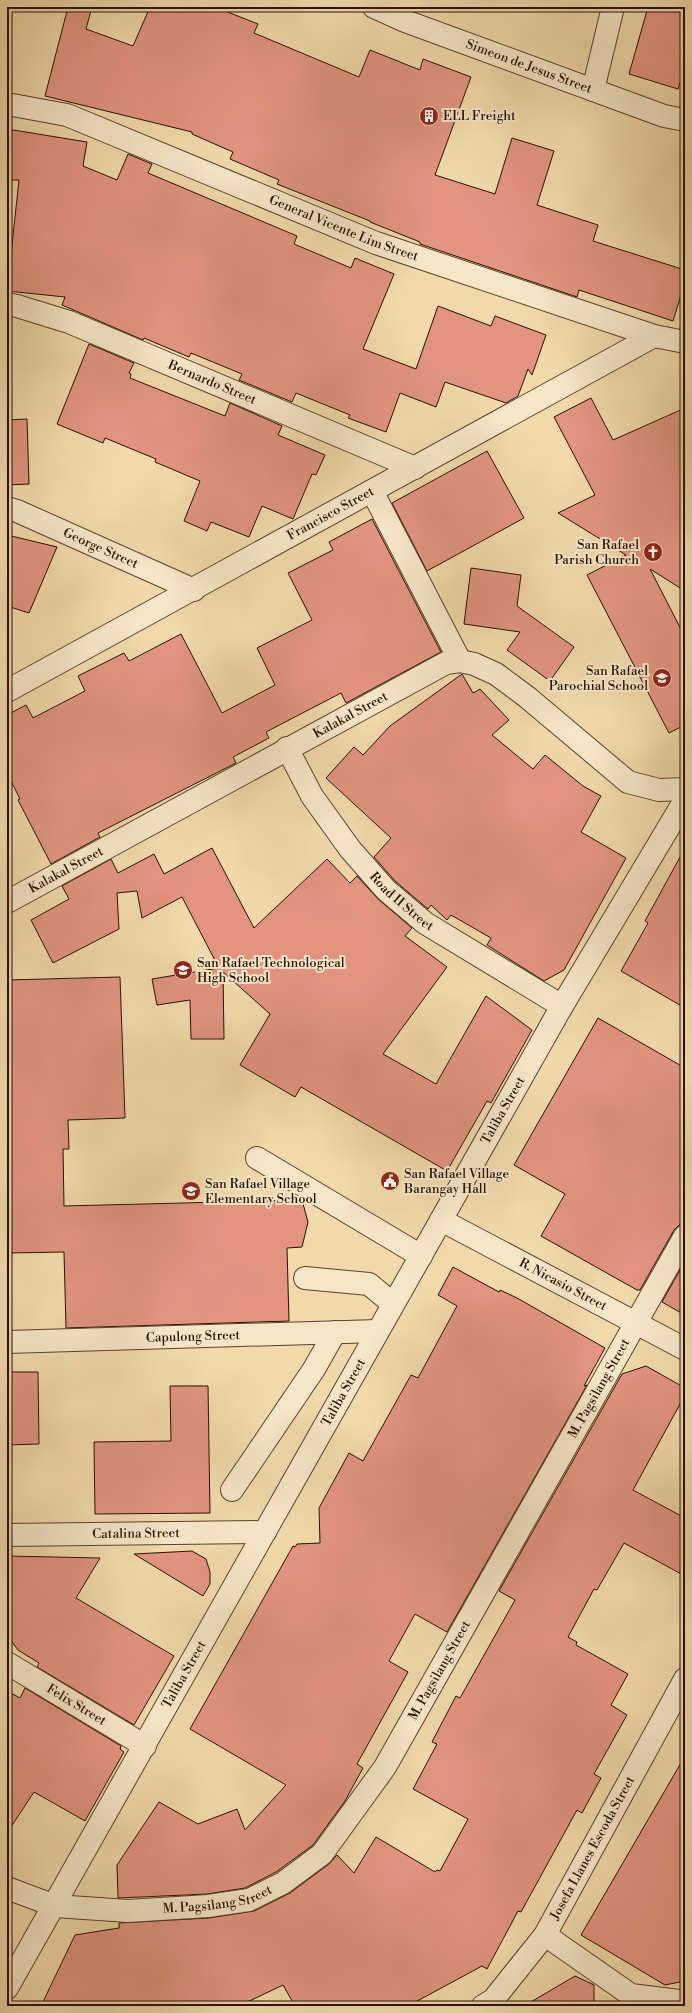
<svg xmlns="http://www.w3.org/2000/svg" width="692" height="2013" font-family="'Libre Bodoni',serif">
<rect width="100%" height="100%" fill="#f1d9ab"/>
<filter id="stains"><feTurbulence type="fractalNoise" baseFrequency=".005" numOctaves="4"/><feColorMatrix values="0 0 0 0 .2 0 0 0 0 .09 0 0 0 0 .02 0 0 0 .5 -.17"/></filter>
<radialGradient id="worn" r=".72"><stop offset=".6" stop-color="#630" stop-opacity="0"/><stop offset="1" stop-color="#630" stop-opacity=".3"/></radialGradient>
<g fill="#e29481" stroke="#291000">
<polygon points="68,7 92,7 86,29 133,46 150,7 215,7 258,24 254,33 359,77 370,50 420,70 423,59 471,77 435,175 495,194 512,138 554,151 537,205 598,225 593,241 685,270 685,282 673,321 579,290 577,297 420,244 420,242 370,222 370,221 277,184 279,180 230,159 233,152 192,134 192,132 45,96"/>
<polygon points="648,7 685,7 685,81 681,80 678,89 629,74"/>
<polygon points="7,129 87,142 83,166 117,180 128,154 152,164 148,173 297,236 294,244 351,268 355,258 394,274 363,349 416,369 438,306 491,326 495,316 546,335 532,375 528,369 518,396 506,403 445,382 436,407 400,393 386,432 348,418 350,415 296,393 292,402 239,380 242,374 191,353 189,357 144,338 143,340 62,305 65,297 7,291 19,180 7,180"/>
<polygon points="89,344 134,363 129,373 131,374 130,378 225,416 230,403 282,426 278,435 325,455 316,475 312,474 293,519 262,506 249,537 211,522 207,531 184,521 200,481 155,462 156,459 105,438 103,443 57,424"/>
<polygon points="591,398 613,440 685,408 685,591 650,569 685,637 685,725 669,733 587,575 626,555 558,513 595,495 554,417"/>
<polygon points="27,419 29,484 7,485 7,420"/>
<polygon points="487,451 524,518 427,571 392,503"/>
<polygon points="372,519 441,652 346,703 341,693 266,732 269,738 233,757 236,763 98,833 100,837 51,864 18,800 20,799 7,773 7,715 26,705 33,718 85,691 78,676 124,653 129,661 181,634 222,713 275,685 257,648 312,620 288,573 333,550 329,542"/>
<polygon points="7,535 57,547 29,613 7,606"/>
<polygon points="471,568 521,575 517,606 574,647 550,681 507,650 520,632 464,624"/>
<polygon points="462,674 473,693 480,689 509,720 492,735 533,769 545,755 583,786 601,796 581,832 626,858 564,970 544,981 487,945 491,938 451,915 447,920 431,905 428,909 395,881 374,857 391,838 326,778 354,747 363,755 390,726"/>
<polygon points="212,848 254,928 327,859 350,883 357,876 378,899 412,928 405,936 447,967 383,1054 436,1084 486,996 532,1030 491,1103 487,1101 447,1171 301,1087 295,1097 240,1065 270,1014 223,972 224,1039 191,1039 190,1000 157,1005 152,979 219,968 182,897 142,918 137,891 117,893 119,929 53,963 31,920 69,899 62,886 111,859 118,873 154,854 164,874"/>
<polygon points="685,848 685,1008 621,971 648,923 645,921"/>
<polygon points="120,977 125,1118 68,1120 69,1149 63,1149 64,1206 302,1200 308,1222 302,1247 287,1248 289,1321 66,1328 64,1252 7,1253 7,980"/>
<polygon points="598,1018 685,1068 685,1224 679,1225 674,1230 640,1290 637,1290 541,1236 565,1194 514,1165"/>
<polygon points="685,1261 685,1315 662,1302"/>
<polygon points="453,1267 499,1292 500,1290 517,1298 605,1348 584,1386 587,1385 447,1632 415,1614 389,1661 408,1672 357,1764 363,1768 345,1801 313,1845 276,1872 245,1888 207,1894 118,1898 117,1865 159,1802 198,1824 237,1809 245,1830 286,1785 190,1729 293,1546 295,1547 297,1544 320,1543 319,1508 349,1453 363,1461 411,1375 418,1378 457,1306 438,1295"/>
<polygon points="646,1366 685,1388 685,1395 633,1490 685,1518 685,1576 624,1543 597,1590 594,1589 568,1637 577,1642 576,1645 628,1674 611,1705 627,1715 594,1774 601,1778 582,1813 577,1810 521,1912 518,1911 487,1969 482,1966 408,2006 295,2006 283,1985 239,2006 41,2006 75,1935 119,1928 119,1923 209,1918 254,1911 290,1893 329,1864 337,1855 354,1873 376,1837 435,1872 437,1870 440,1871 468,1819 413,1789 437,1744 432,1742 456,1696 460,1698 515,1600 499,1591 622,1374"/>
<polygon points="7,1372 38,1372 39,1444 7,1445"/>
<polygon points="170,1386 208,1386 210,1513 95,1514 94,1442 171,1441"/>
<polygon points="192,1551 206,1559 210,1572 210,1584 203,1596 134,1554"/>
<polygon points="7,1556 100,1558 76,1598 174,1656 134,1725 37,1667 39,1663 18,1650 7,1635"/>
<polygon points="25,1688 121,1746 120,1749 124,1752 85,1821 34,1792 7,1833 7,1691 20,1698"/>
<polygon points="685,1756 685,1981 665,1985 581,1935"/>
<polygon points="575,1976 594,1985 594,2006 524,2006"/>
</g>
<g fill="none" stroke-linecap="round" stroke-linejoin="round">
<g stroke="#5b422b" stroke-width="24">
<g id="minor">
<path id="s1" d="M374,7L405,21L664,116L685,120"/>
<polyline points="593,90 613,7"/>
<path id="s2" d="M7,104L67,115L376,243L654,336L685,342"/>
<path id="s3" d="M7,304L17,306L69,322L415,468"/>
<polyline points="372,491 460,661"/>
<path id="s4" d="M7,508L17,511L194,590"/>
<path id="s5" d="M7,691L654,336"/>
<path id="s6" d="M287,748L312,796L350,849L386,890L425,923L562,1006"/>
<path id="s7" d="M7,902L446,663L460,661L474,664L496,674L527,697L628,782L659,790L685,789"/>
<polyline points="257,1158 421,1256"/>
<path id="s8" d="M441,1220L685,1349"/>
<polyline points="305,1278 369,1284 393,1304"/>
<path id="s9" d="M7,1342L378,1331"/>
<polyline points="232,1490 314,1369 335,1332"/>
<path id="s10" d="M7,1535L265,1532"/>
<path id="s11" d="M7,1663L145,1746"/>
<path id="s12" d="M7,1888L55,1906L128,1911L208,1906L249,1900L283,1883L322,1854L385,1767L685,1236"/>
<polyline points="545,1935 631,1995 679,2001 685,2000"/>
<path id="s13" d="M7,1988L562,1006L685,800"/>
<path id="s14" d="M483,2006L493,2000L545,1935L685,1679"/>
</g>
</g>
<use href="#minor" stroke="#f6e6c8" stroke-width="22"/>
</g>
<defs>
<g id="building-disc" transform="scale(1)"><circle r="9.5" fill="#8f2418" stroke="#f6e6c8"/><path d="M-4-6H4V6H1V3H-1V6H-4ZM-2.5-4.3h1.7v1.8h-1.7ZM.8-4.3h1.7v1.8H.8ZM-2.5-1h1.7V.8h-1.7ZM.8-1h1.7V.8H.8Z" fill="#fff"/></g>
<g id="church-disc" transform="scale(1)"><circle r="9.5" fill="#8f2418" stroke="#f6e6c8"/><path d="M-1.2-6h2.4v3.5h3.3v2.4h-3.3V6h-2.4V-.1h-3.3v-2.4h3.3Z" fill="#fff"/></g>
<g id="school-disc" transform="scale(1)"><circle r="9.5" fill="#8f2418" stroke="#f6e6c8"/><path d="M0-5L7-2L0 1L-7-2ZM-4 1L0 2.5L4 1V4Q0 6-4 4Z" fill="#fff"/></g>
<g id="civic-disc" transform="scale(1)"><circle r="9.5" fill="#8f2418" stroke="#f6e6c8"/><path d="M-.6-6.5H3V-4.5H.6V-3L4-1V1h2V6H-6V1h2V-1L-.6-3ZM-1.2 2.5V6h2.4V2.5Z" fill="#fff"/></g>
</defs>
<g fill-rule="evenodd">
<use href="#building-disc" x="429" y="116"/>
<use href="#church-disc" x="653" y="552"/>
<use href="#school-disc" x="662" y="678"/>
<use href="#school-disc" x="183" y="970"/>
<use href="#civic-disc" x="390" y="1181"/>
<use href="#school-disc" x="191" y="1191"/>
</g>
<g text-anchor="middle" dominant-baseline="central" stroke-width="4" stroke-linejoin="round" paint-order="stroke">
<g font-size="13" fill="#291000" stroke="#f6e6c8">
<text stroke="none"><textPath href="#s1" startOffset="166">Simeon de Jesus Street</textPath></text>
<text stroke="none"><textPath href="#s2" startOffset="360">General Vicente Lim Street</textPath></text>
<text stroke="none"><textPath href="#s3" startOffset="220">Bernardo Street</textPath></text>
<text stroke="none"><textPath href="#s5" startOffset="369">Francisco Street</textPath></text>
<text stroke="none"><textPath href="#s4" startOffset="102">George Street</textPath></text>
<text stroke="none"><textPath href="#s7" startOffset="391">Kalakal Street</textPath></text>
<text stroke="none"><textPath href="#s7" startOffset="67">Kalakal Street</textPath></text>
<text stroke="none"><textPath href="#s6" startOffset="193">Road II Street</textPath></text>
<text stroke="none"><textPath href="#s13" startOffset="1008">Taliba Street</textPath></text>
<text stroke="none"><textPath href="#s8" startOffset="138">R. Nicasio Street</textPath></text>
<text stroke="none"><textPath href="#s9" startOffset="186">Capulong Street</textPath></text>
<text stroke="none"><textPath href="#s12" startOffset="875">M. Pagsilang Street</textPath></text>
<text stroke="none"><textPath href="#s13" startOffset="684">Taliba Street</textPath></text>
<text stroke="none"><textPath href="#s10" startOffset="129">Catalina Street</textPath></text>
<text stroke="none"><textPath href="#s12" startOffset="551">M. Pagsilang Street</textPath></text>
<text stroke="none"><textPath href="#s13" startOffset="360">Taliba Street</textPath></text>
<text stroke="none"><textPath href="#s11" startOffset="81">Felix Street</textPath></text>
<text stroke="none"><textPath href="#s14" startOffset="194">Josefa Llanes Escoda Street</textPath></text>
<text stroke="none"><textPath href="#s12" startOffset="215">M. Pagsilang Street</textPath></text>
</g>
<g font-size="13" fill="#291000" stroke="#f6e6c8" text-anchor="start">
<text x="443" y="116">ELL Freight</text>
<text x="639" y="545" text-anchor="end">San Rafael<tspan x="639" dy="15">Parish Church</tspan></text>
<text x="648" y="671" text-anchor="end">San Rafael<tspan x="648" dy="15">Parochial School</tspan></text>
<text x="197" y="963">San Rafael Technological<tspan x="197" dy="15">High School</tspan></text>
<text x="404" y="1174">San Rafael Village<tspan x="404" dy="15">Barangay Hall</tspan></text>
<text x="205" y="1184">San Rafael Village<tspan x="205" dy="15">Elementary School</tspan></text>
</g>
</g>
<rect width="692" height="2013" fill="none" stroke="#f1d9ab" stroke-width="24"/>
<rect x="8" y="8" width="676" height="1997" fill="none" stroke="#291000" stroke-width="2"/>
<rect x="12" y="12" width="668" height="1989" fill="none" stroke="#291000"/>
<rect width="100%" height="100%" filter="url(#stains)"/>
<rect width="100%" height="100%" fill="url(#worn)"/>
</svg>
